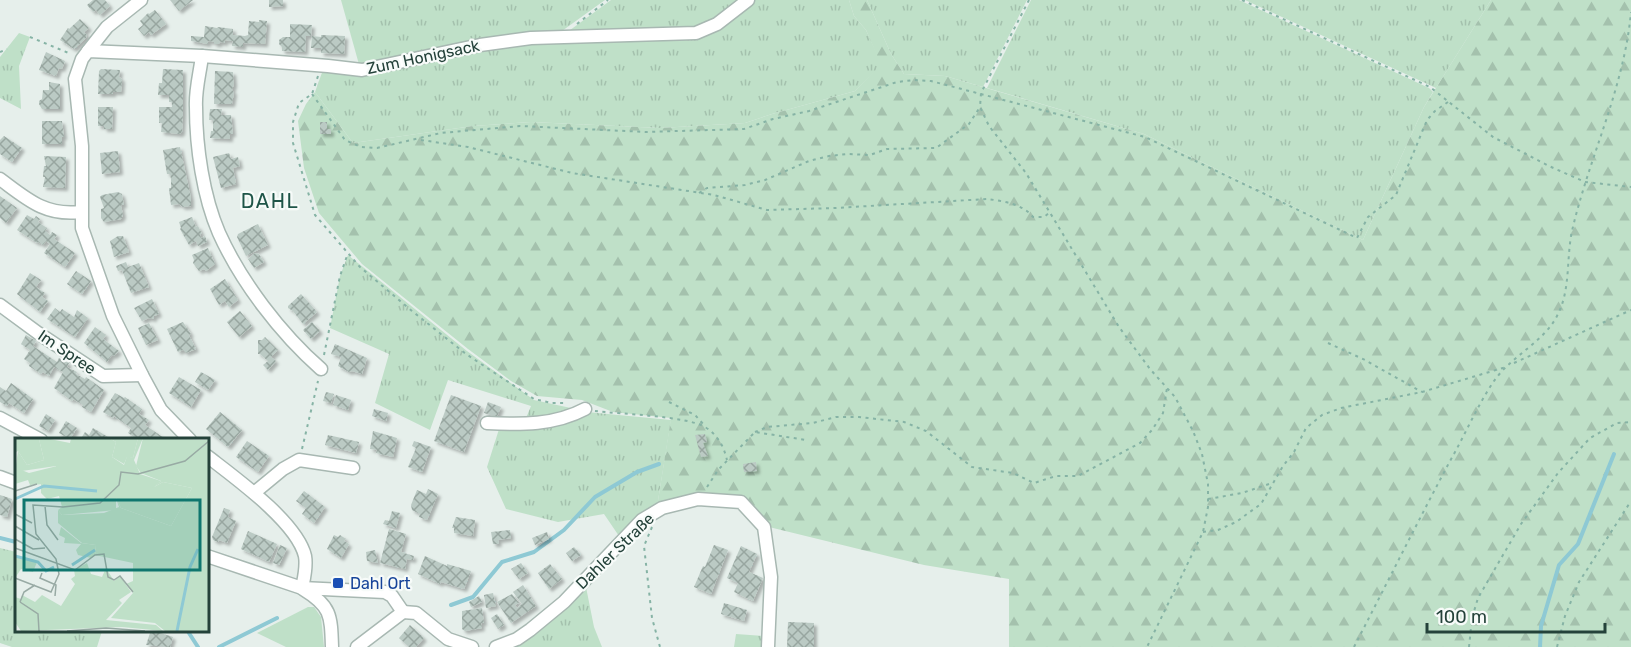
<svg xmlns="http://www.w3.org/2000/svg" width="1631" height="647" font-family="Rubik,sans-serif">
<defs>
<pattern id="grass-tufts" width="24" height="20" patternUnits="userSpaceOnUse" patternTransform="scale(1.5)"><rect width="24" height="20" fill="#bfe0c8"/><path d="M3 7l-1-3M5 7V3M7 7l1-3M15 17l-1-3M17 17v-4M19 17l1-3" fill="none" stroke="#a4c1ad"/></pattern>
<pattern id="forest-firs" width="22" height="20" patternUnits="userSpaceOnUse" patternTransform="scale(1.5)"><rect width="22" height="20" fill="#bfe0c8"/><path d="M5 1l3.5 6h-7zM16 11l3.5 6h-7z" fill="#a4c1ad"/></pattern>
<pattern id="building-cross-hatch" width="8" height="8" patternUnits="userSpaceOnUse" patternTransform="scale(1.5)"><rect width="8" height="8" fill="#bbcac4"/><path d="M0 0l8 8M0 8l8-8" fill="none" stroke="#98a6a0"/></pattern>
<filter id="shadow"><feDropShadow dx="3" dy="3" stdDeviation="1.5" flood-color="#0004"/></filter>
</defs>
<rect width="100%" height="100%" fill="#e6efeb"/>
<g fill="url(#grass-tufts)">
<polygon points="341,0 605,0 555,36 360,68"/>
<polygon points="611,0 743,0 706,27 562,36"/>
<polygon points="751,0 849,0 854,16 866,30 882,65 855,91 772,114 745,123 660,128 531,122 473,126 353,143 315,92 324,67 363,72 481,46 697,35"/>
<polygon points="867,0 1027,0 983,87 945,76 904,74 891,54"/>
<polygon points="1031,0 1239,0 1429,88 1433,92 1424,107 1363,240 1144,134 987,88"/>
<polygon points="1245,0 1491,0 1436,88"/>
<polygon points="19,33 30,37 19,66 21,109 0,98 0,57"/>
<polygon points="348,255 467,351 534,400 580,410 524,423 531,406 448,380 430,430 375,403 389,354 330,328 340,276"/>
<polygon points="587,412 671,420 657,507 621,539 604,514 558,522 506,509 487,467 500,426"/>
<polygon points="0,548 16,552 16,630 102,631 97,647 12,647 0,643"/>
<polygon points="585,582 594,627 602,647 505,647"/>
<polygon points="736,634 765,636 765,647 734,647"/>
</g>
<polygon fill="url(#forest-firs)" points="849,0 867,0 891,54 904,74 945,76 1144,134 1363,240 1424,107 1491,0 1631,0 1631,647 1009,647 1009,579 924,565 769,527 742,499 657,507 671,418 613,412 582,400 537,396 511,381 468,349 362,264 319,213 304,168 298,121 306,104 315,92 353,143 473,126 531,122 660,128 745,123 772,114 855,91 881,65 866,30 854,16"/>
<polygon fill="#bfe0c8" points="308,607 314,607 321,617 324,647 286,647 257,633"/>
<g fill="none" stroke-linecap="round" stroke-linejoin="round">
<g stroke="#8ec9d4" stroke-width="4">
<polyline points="0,538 16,542"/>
<polyline points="451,605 473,597 502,562 534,552 564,530 595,497 637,472 659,464"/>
<polyline points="187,630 198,647"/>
<polyline points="219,647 277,618"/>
<polyline points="1540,647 1541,626 1559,565 1578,544 1614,454"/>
</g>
</g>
<g fill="url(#building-cross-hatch)" filter="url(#shadow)">
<polygon points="93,0 105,0 110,6 100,15 96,10 93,12 87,5"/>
<polygon points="170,0 193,0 179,11"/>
<polygon points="269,0 283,0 283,6 269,7"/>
<polygon points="155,10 166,24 151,35 149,32 144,36 138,29 143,25 140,21 148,13 149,14"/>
<polygon points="80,19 89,28 84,32 87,35 86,38 74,49 60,40 68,28 69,29"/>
<polygon points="259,20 267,21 265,44 243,43 243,47 232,46 233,41 225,40 225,43 220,42 219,44 214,44 214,42 208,41 208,44 191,41 191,36 204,37 205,26 217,28 218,27 233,29 233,35 245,36 248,35 249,21 259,22"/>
<polygon points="290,24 312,25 311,36 306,36 305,52 282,51 282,47 279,44 279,40 283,37 290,37"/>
<polygon points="321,35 345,36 344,54 321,53 321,48 311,48 312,36 321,37"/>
<polygon points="46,52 65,61 62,69 59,68 56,76 39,70"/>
<polygon points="101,69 120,70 119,77 122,79 121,92 113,92 113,94 98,94 99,71"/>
<polygon points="163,69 183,70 183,113 182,132 180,134 161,132 162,123 159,123 159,107 172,107 172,102 169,102 169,95 158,95 159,83 162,83"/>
<polygon points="215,71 233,72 234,84 232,90 234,92 232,104 214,104"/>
<polygon points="49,82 60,84 60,109 42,109 39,104 39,101 42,99 43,90 49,90"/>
<polygon points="98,107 113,107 112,129 104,129 104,126 98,126"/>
<polygon points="210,109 222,109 221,115 231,115 233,134 230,134 230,139 210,138 211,131 213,131 213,120 209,120"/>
<polygon points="42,121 62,121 64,137 62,137 62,144 42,144"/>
<polygon points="320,122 327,122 327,129 331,129 331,134 320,134"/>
<polygon points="4,136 22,148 12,162 0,154 0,140"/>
<polygon points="180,147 191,198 191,206 183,207 179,204 171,205 169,188 171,188 171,179 170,174 167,174 163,150"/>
<polygon points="118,151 120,172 102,174 100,153"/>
<polygon points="229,153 231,159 238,157 240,166 233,168 236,184 221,188 213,157"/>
<polygon points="44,156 66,157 65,188 43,187 45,177 43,177 44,166 46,166"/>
<polygon points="118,192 122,194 124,205 121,205 123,215 121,219 104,222 101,218 101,209 104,208 100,197 102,195"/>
<polygon points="0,196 17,208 6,223 0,218"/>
<polygon points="27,215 34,219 36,216 40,219 38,222 47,228 45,231 50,235 52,232 57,235 54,239 75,253 65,267 44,253 50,244 46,241 43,245 38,242 37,243 17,230"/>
<polygon points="192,217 196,227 198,226 202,234 200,234 201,238 205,236 207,242 198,246 196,241 189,245 180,229 181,228 179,222"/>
<polygon points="258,224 268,245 246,256 237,237 238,234"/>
<polygon points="118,236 123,236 129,252 114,257 110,241"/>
<polygon points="208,248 215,264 206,271 204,269 199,271 193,263 194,260 192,255"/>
<polygon points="255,253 259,254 264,262 254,268 248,259"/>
<polygon points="126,262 128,267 139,263 149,287 131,293 122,270 118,271 116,266"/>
<polygon points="76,271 91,281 82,294 67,284"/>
<polygon points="30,273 41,280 36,287 45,293 42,297 48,301 40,312 17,294"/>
<polygon points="225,279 238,300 229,307 225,301 219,305 210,289"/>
<polygon points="301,294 317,312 303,324 293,311 288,308 288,306"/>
<polygon points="152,299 159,314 154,316 154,319 149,318 142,321 134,308"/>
<polygon points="55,308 60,312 62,309 74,317 77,310 88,318 75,337 47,319"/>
<polygon points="240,311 252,326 239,337 227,322"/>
<polygon points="183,322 191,334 189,335 196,349 186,353 183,350 178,352 167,329"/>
<polygon points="312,322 320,331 311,339 303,330"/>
<polygon points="149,323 158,340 146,345 138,328"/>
<polygon points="95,327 106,335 103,339 119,351 114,356 112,355 107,362 84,343"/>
<polygon points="26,335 36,341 33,346 57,362 59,358 69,363 67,367 77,372 76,374 85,379 86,377 104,390 91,412 82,407 83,405 73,399 72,401 54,388 63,372 54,367 49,376 43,372 41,374 29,366 30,363 24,359 30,350 21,344"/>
<polygon points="265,337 278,350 271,357 276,361 268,370 263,365 268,361 260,354 258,354 258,340 262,340"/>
<polygon points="335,344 367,358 362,374 352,371 349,372 338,366 341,357 331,354"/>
<polygon points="201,372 215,380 208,390 195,382"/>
<polygon points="179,377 201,390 191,407 169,393"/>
<polygon points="11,383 33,399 24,413 9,403 7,406 0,402 0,387 6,391"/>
<polygon points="326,392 334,394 331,403 323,401"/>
<polygon points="115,393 124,398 125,397 142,409 139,414 149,420 145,425 167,440 136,440 137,439 128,433 131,428 114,416 113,418 103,412"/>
<polygon points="336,395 351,400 348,410 333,405"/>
<polygon points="451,395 481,406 464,452 434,441"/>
<polygon points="488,402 501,407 497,417 484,413"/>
<polygon points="374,409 388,413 386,421 372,416"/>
<polygon points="220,412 242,430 228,447 206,429"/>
<polygon points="46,414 55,420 48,431 39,426"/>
<polygon points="66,421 77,428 70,439 59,433"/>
<polygon points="93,428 108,437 106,440 80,440 85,432 89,435"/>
<polygon points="373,431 397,438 393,457 376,453 377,450 370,449"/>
<polygon points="705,434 707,442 703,443 708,456 701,457 695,435"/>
<polygon points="328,435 359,442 356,453 325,445"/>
<polygon points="247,441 269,456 258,472 236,457"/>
<polygon points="414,441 431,447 422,472 408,467 416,448 412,446"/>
<polygon points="756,462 757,471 744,472 743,464"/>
<polygon points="428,489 438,494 427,520 419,517 420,514 412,510 411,505 417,490 426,494"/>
<polygon points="304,491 325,507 314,523 302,514 306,508 296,501"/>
<polygon points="0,495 12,499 7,517 0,515"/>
<polygon points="224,508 230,510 228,517 236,521 227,543 219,540 218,542 213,540 212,537"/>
<polygon points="392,511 400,513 396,528 383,524 385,520 389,521"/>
<polygon points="456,517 475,520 473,536 454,533 454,528 452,528"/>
<polygon points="389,529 406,534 401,552 414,556 413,560 407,559 405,569 380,563"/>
<polygon points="510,530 511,538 498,540 499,544 493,544 491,532"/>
<polygon points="248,531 277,544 269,562 241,549"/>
<polygon points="547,532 549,539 535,545 532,538"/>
<polygon points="334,535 338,537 340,535 346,539 344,541 349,544 341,558 327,549"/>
<polygon points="280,545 287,548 279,565 273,563"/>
<polygon points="714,545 728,550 711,594 694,587 703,566 705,567"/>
<polygon points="741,546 757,554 749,572 763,578 753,601 734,592 738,583 727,578"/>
<polygon points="574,547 581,555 572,561 566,553"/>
<polygon points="375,550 378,563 367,561 366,552"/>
<polygon points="425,556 447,566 447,564 471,571 464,589 441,582 440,584 418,574"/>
<polygon points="521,563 528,573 519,579 511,569"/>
<polygon points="550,564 562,579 549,589 538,573"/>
<polygon points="523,585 536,606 511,623 497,602 512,594 519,603 515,605 517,608 522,604 513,592"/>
<polygon points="493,593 496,606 486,608 484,595"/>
<polygon points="479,596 482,602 471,607 469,602"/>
<polygon points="724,603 747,610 744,621 721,614"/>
<polygon points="482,608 484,623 481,623 482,628 465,631 462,629 462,611"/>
<polygon points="497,614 504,625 498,629 491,618"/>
<polygon points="788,622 814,623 814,647 787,647"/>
<polygon points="410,625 424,638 416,647 409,647 399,638"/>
<polygon points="151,630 173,637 170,647 146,645"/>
</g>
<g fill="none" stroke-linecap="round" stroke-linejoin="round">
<g stroke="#a8b8b2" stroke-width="15">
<g id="minor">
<polyline points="88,51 107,27 141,0"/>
<path d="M202,56C200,73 195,90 196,107C196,147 203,196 219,233C241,282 281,334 321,369"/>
<path d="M0,179C27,199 45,216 80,212"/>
<polyline points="0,305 38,333 103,376 142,375"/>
<polyline points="0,418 41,440"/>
<path d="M487,423C521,425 555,425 585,409"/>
<polyline points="190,440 161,410 142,375 113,316 82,228 82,146 75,79 82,59 88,51 202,56 328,66 362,70 480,45 531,38 696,33 717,24 748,0"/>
<path d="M207,456C234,477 297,522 305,556C307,567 304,578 302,588"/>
<polyline points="0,477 16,483"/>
<polyline points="254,493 283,469 299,460 353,468"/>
<polyline points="207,556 302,588 385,592 392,596 403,612"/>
<path d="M303,589C331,606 331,615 332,647"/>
<polyline points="403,612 416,613 448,639 472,647"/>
<polyline points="357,647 403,612"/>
<polyline points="496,647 517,639 530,630 564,602 642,520 662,508 698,499 741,502 764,527 771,577 768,647"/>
</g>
</g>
<g stroke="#86b3a5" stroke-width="2" stroke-dasharray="3 4.5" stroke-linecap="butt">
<polyline points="1029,0 981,93 980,107 989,126 1026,173 1119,327 1150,369 1175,397 1193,431 1202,454 1208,484 1208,507 1203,532 1147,647"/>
<polyline points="1242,0 1430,87 1493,137 1549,166 1585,182 1631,187"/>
<polyline points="577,24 608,0"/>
<polyline points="30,37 71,54"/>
<polyline points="0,52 7,49"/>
<polyline points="318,76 312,94 299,103 293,122 293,143 315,215 360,267 412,311 466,354 534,399 552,403 567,403"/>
<polyline points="312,94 345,140 361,147 377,148 441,133 520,126 646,132 744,129 773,119 809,111 897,82 914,80 931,81 1145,137 1357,238 1368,217 1396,195 1427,120 1435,111 1448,102"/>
<path d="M421,140L468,147L572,173L714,195L767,210L835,208L987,199C1003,201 1023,204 1033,217H1044L1049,213"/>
<polyline points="699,193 707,188 745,185 765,180 809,161 829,156 848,154 870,155 887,149 936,148 969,124 980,107"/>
<polyline points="1328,343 1363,359 1422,392"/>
<polyline points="324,355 340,276 348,253"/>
<polyline points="1514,363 1631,310"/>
<polyline points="669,402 695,415 705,426"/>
<path d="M595,411C619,414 687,416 705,427C718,435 724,447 727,460"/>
<polyline points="755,432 767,427 813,423 836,417 859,417 904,422 926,431 972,467 1013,473 1034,483 1056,476 1078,476 1140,443 1152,430 1163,413 1167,388"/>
<polyline points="302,449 318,381"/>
<polyline points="707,487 718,470 755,432 806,440"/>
<polyline points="1208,499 1242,493 1272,483"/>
<polyline points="652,527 644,546 652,618 660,647"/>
<polyline points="1203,532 1218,530 1236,522 1261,504 1283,466 1294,452 1306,428 1322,415 1341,408 1422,392 1506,367"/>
<path d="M1354,647C1386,585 1417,523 1450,461C1465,435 1477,406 1494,381C1511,356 1543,343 1557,316C1571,290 1566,259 1572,231C1589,157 1624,89 1631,12"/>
<polyline points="1469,647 1472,618 1478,598 1521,524 1558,473 1590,438 1617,423 1631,422"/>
<polyline points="1557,647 1565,616 1579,582 1631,501"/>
</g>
<use href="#minor" stroke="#fff" stroke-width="12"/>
</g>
<rect fill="#1a4fb4" stroke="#f7fbf9" stroke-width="2" x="332" y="577" width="12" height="12" rx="3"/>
<g text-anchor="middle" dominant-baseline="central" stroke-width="4.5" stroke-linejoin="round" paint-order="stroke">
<g font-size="16" fill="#24423a" stroke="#f7fbf9">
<text transform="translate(423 57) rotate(-12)">Zum Honigsack</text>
<text transform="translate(67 352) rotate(34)">Im Spree</text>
<text transform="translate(615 551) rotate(-44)">Dahler Straße</text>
</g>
<g font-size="16" fill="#164399" stroke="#f7fbf9" text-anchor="start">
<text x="350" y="583">Dahl Ort</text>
</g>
<g font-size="20" letter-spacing="1.5" fill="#1f5548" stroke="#f7fbf9">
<text x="270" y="201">DAHL</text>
</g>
</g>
<g transform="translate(15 438)">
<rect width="194" height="194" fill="#e6efeb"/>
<path d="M30,0L55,5L56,0H94L101,4L97,19L109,27L112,18L118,20L123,0H128L119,22L125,36L146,43L139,49L148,44L177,50L156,88L106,70L101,60V72L47,77L43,72L47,69L44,58L32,61L26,55V45H41V28L0,34L3,13L12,27L29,22L24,1ZM46,89L66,105L81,107L80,117L76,120L63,117L61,112L66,106L49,105L50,100L44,97ZM0,119L22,124L18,134L6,131L0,140ZM72,125L76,136L87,139L91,130L99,143L105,138L116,154L104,162L107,165L91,182L141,187L148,193L107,189L6,193L0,184V159L6,161L7,157L20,164L27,157L46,168L60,146L56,141L60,138L59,132Z" fill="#bfe0c8"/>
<path d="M0,0H28L24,1L29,22L12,27L3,13L0,15ZM94,0H123L118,20L112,19L109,26L97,19L101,4ZM128,0L193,2V193H150L140,185L96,180L118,155L111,146L118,143V125L80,117L81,107L67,105L43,85V72L47,77L89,75L104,69L101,60L106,70L156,88L177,50L148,44L137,50L146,43L126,35L121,28ZM42,28V45L15,47L13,42L0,46V34L4,31L14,35Z" fill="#bfe0c8"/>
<path fill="none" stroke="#8ec9d4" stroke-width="3" d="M0,61L29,48L82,53M0,118L23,124L31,133L39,129M57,127L80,112M162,193L175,129L183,111"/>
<path fill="none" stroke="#98aaa4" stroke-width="1.5" d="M0,53L22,46M30,68L32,87L43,102M0,76L17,85M0,88L24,102M0,101L18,111L30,110M0,110L60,132L80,117L89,116L93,139L99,142L105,138L118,154M27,135L25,140L41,147L40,158M0,140L36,154L44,136L41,121L21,96L18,67L48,69L85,65L104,47L106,34L123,36L170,23L194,3M5,164L23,176L24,193M5,164L9,154L20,147M52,193L91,190L130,193"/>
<path fill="#0f766e" fill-opacity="0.15" stroke="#0f766e" stroke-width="3" d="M9,62H185V132H9Z"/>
<rect width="194" height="194" fill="none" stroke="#24423a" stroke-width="3"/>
</g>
<path d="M1427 623v9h178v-9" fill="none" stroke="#24423a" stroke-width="3"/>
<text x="1436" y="623" font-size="18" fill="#24423a" stroke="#f7fbf9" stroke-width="4.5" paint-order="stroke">100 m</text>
</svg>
